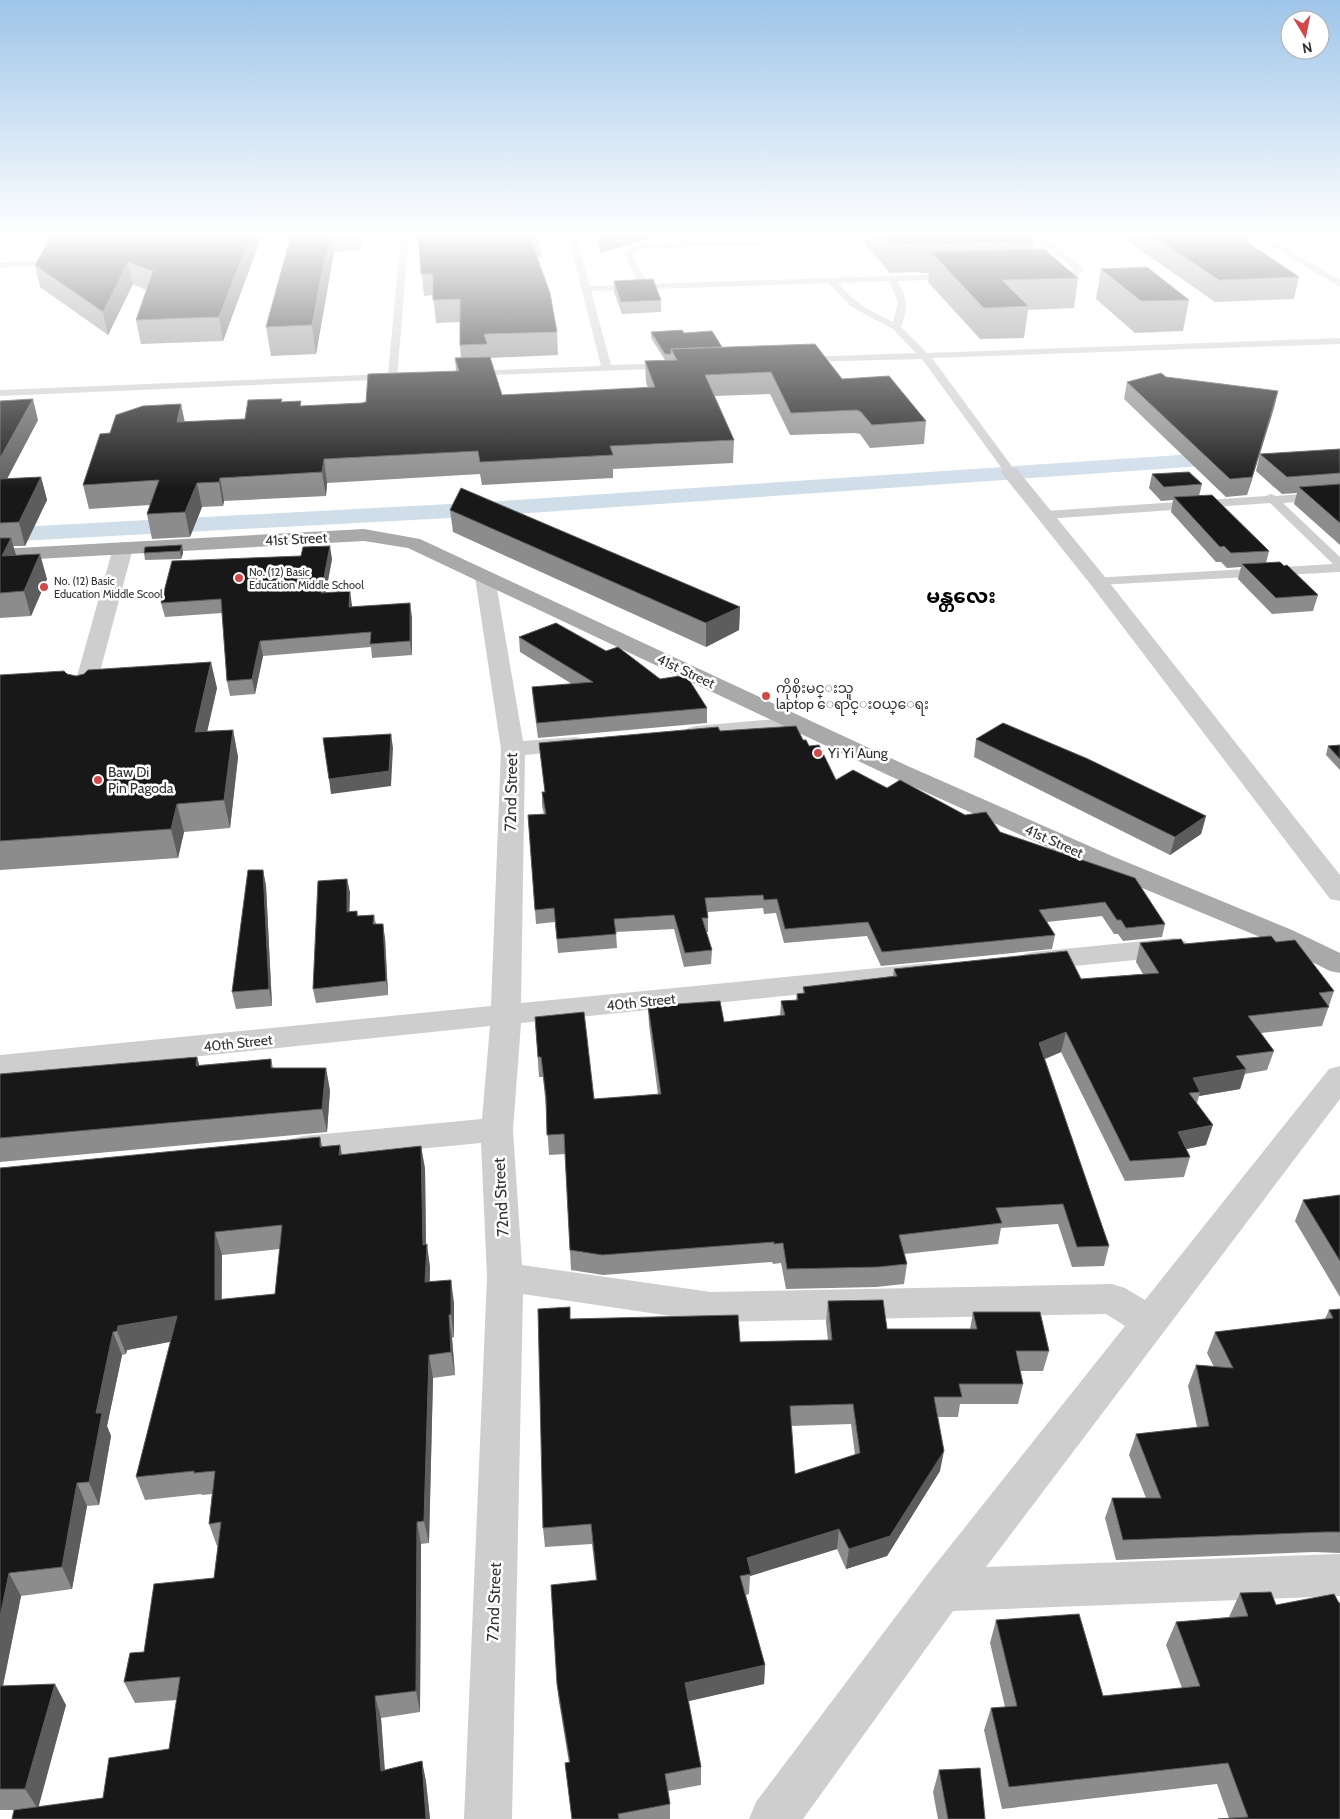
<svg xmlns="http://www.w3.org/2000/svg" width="1340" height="1819" font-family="Cabin,'Noto Sans Myanmar',sans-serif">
<rect width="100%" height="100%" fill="#fff"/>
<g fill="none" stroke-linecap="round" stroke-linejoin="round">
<polygon fill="#d0deea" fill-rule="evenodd" points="1261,235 1265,235 1300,256 1296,257"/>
<polygon fill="#d0deea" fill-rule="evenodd" points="1238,451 1246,453 1249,458 1246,463 487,516 0,542 0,528 487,502"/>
<g fill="#cecece" fill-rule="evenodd">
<polygon points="401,235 409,235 397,379 0,396 0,390 388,374"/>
<path d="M568,235H576L590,286L639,285L624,253L631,246L650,244L1036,235L1043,236L1084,269L1078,275L897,281C908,298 908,308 901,327L927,353L1340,338V344L932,358L1016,472L1010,476L1006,474L922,359L799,362L798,360L803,357L916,353L893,329L850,306L829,283L591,291L611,365L671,363L675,364V368L467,376V372L471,371L601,366ZM1032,238L1037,240L1075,270L648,284L632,254L636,250L650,248ZM889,281L898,302L893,322C872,312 853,302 838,283Z"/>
<polygon points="1253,235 1262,235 1340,280 1340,287"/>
<polygon points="33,261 37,264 36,266 0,268 0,262"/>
<polygon points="1340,491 1340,499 1283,503 1340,557 1340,572 1098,585 1093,584 1091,581 1093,578 1333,564 1270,503 1046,519 1040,515 1046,511 1266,496 1271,494 1276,496"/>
</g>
<g fill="#cecece" fill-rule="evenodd">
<polygon points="1010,467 1016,468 1105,577 1340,875 1340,901 1330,899 1091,585 1004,476 1001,472 1004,468"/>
<polygon points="123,542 130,544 133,548 94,694 91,699 83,701 75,699 72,694 113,548 116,544"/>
<polygon points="485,571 492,573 495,577 523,741 576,737 584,739 588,744 584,749 525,755 521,1003 929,963 939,965 943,972 939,979 929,981 521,1023 513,1130 522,1265 711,1292 1112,1284 1125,1288 1145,1300 1329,1069 1340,1066 1340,1099 986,1567 1340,1554 1340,1596 953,1611 803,1819 749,1819 756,1802 927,1575 1125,1326 1106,1314 711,1322 523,1294 512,1819 464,1819 487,1277 481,1143 303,1160 291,1157 286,1148 291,1139 303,1136 482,1119 490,1026 0,1077 0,1055 491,1006 501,749 475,577 478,573"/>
<polygon points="799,717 807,719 811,724 807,729 696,740 688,738 684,733 688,728 696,726"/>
<polygon points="1175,938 1185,941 1189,947 1185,953 1175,956 1034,970 1024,968 1020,961 1024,954 1034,952"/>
</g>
<polygon fill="#a9a9a9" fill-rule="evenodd" points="364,529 420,539 910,767 1112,856 1292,930 1340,953 1340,973 1330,971 1272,942 1094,868 892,777 408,548 364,541 0,561 0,549"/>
</g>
<g fill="#8c8c8c" fill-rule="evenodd">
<polygon points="52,235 262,235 223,341 141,344 136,320 146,290 133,284 108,335 40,287 35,265"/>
<polygon points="291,235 361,235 361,250 334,252 316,354 271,356 266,327"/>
<polygon points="418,235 540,237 541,257 538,257 557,332 558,355 490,358 502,395 648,388 646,382 645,361 665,360 651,338 651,332 684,333 722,347 842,379 926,421 924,444 870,448 860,434 855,433 790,435 770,394 714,396 734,440 733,463 613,469 613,478 482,485 480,474 327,483 326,496 224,501 223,506 202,507 190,537 152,539 147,514 150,505 89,509 83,485 110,433 181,404 185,422 245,419 282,402 302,406 362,403 456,371 455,358 461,358 460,345 460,322 436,323 433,295 424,296"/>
<polygon points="595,235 663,235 600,253"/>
<polygon points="857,235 1027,235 1034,241 1033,249 1078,278 1074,308 1028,310 1024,338 980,339 928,282 929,273 921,273 919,272 890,273 865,244 866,237 859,237"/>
<polygon points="1119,235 1246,235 1250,237 1248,243 1299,277 1294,299 1215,302"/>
<polygon points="1101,269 1189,300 1183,331 1135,333 1096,299"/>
<polygon points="614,281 661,300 661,312 622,314 614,292"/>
<polygon points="1166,377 1278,391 1274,408 1247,495 1226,497 1124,399 1127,382"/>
<polygon points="0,401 38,420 7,479 41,477 47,500 25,546 13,546 16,555 47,579 31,616 0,618"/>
<polygon points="1340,449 1340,545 1294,504 1297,493 1282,494 1256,471 1260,454"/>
<polygon points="1152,474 1202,484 1199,496 1269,551 1266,563 1318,595 1313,611 1272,614 1238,579 1241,567 1227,568 1221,562 1216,562 1171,512 1173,500 1161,501 1149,488"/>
<polygon points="450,510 740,607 739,630 706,647 453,532"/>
<polygon points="182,545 183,553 181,559 145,560 144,553"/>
<polygon points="332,559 326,592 352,605 352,607 412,617 412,655 372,658 371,647 263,656 255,694 230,696 227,681 222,613 165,617 161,603"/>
<polygon points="519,637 606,651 660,679 707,708 707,723 538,738 533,701 532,687 572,684 520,652"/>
<polygon points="67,674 76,676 217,688 207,731 233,730 238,757 230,828 184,832 178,858 0,870 0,675"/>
<polygon points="720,731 803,740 836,780 887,788 965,815 1000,832 1165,924 1162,937 1123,941 1118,934 1114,934 1102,916 1047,922 1055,935 1052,949 881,966 867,936 784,943 776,913 764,914 763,908 708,912 708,932 706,932 712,950 711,964 684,967 674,929 616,932 617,948 558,953 555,922 536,924 528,815 544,814 542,806 542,792 545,792 539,743"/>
<polygon points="976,739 1206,816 1201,834 1170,855 974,757"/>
<polygon points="1340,745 1340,770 1326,755 1328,746"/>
<polygon points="263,870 266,886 272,1006 236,1009 232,992"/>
<polygon points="347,879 350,893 349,911 357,911 358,916 374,915 376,924 385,938 388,995 316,1003 313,989"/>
<polygon points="1276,942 1334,991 1322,1026 1261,1033 1274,1051 1267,1070 1245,1074 1240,1089 1199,1096 1197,1103 1206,1145 1186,1149 1190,1157 1184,1177 1125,1181 1061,1052 1045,1059 1109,1246 1104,1266 1072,1267 1058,1224 1001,1228 998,1244 904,1254 907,1264 904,1284 876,1287 786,1289 781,1263 773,1264 772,1262 603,1275 571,1270 565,1154 549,1155 546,1108 543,1077 539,1077 535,1017 594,1099 658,1095 649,1025 648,1006 724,1022 780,1016 781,1001 796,1000 797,994 803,993 803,987 893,976 894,969 1081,979 1143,974 1136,962 1140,943 1184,944"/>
<polygon points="197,1057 199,1065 271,1059 273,1068 330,1090 327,1132 0,1162 0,1074"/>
<path d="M340,1145L342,1155L421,1146L425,1169L426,1244L430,1267V1282L454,1303V1337L452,1338L455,1375L433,1378L429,1543L421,1544L420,1712L381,1718L385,1770L422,1761L426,1782L430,1819H12L17,1810H0V1168ZM280,1249L275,1294L222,1299V1255ZM170,1342L136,1477L145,1500L201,1494L202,1495L212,1494L209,1524L217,1546H218L214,1578L144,1652L124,1682L135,1703L177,1700L169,1749L103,1798L38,1807L66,1705L3,1686L21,1596L72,1589L87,1506L99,1505L111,1436L107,1426L122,1355L126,1354L127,1350Z"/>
<polygon points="1340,1195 1340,1297 1295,1221 1303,1200"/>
<path d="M828,1301L887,1329H970L973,1312L1049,1351L1043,1371H1020L1023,1384L1018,1404H960L958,1417H938L940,1471L887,1556L846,1569L837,1549L750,1576L749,1594L746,1595L765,1665L764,1684L688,1701L701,1767V1785L668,1791L670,1804V1819H572L565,1763H569L559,1702L557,1684L596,1580L592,1544L545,1547L543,1528L571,1319L740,1342L828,1340L826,1322ZM851,1424L855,1455L795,1474L791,1426Z"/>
<polygon points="1340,1309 1340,1553 1314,1552 1116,1560 1105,1518 1112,1498 1146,1498 1129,1455 1136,1434 1197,1427 1188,1386 1196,1365 1214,1367 1207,1353 1215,1332 1325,1319 1329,1310"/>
<polygon points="1240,1593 1276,1605 1339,1603 1340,1819 1229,1818 1217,1784 1002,1809 984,1730 991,1708 1005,1707 990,1643 996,1620 1103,1696 1182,1688 1166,1645 1176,1622 1229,1617"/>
<polygon points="939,1770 985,1819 938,1819 933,1792"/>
</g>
<g fill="#5d5d5d">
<polygon points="251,235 262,235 223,341 219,317"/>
<polygon points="329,235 332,235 334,252 316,354 312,325"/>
<polygon points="360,235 361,235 361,250"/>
<polygon points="600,235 663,235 600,253"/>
<polygon points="128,262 133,284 108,335 103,312"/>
<polygon points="1278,391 1274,408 1247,495 1252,477"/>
<polygon points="33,399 38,420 0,492 0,458"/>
<polygon points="181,404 185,426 177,422"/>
<polygon points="324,459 327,483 326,496 322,472"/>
<polygon points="41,477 47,500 25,546 19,522"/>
<polygon points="220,478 224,501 223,506 219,482"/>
<polygon points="197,483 202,507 190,537 185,512"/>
<polygon points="11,538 18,562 2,556"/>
<polygon points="182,545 183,553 181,559 180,551"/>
<polygon points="330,546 332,559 323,606 321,593"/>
<polygon points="40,554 47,579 31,616 24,591"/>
<polygon points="350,591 352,605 351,621 349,607"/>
<polygon points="410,603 412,617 412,655 410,641"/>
<polygon points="740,607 739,630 706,647 706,623"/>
<polygon points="260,641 263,656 255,694 252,679"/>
<polygon points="211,662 217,688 201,759 195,732"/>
<polygon points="233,730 238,757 230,828 224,800"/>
<polygon points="391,734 393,748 391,786 331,794 329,779"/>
<polygon points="177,804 184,832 178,858 171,829"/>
<polygon points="1206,816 1201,834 1170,855 1175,837"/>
<polygon points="263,870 266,886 272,1006 269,989"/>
<polygon points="347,879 350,893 349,926 347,912"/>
<polygon points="383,924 385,938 388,995 386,981"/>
<polygon points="1066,1032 1061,1052 1035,1063 1039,1043"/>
<polygon points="197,1057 203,1079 196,1066"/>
<polygon points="326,1068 330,1090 327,1132 322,1109"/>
<polygon points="1246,1069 1240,1089 1199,1096 1200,1092 1193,1078"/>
<polygon points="1213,1125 1206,1145 1172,1152 1178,1132"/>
<polygon points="320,1137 325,1160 320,1147"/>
<polygon points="340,1145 344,1168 339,1155"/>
<polygon points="421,1146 425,1169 426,1250 427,1244 430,1267 429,1305 425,1282 423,1245"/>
<polygon points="215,1232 222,1255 221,1323 215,1300"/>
<polygon points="451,1280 454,1303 454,1337 451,1314"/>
<polygon points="449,1315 452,1338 455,1375 451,1352"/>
<polygon points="177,1316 184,1339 127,1350 126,1354 117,1331 118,1326"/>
<polygon points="113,1332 122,1355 107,1426 111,1436 99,1505 89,1482 96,1413"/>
<polygon points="429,1355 433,1378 429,1543 424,1521"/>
<polygon points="944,1451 940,1471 887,1556 846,1569 849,1549"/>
<polygon points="77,1483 87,1506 72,1589 62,1567"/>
<polygon points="417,1522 421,1544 420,1712 416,1691"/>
<polygon points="839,1529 837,1549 750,1576 747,1558"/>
<polygon points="9,1573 21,1596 0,1700 0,1617"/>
<polygon points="765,1665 764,1684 685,1702 685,1683"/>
<polygon points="55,1684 66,1705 38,1809 25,1789"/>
<polygon points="375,1696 381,1718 386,1791 381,1771"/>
<polygon points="422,1761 426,1782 430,1819 426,1819"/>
</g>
<g fill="#181818" stroke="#5d5d5d" fill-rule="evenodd">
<polygon points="52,235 251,235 219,317 136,320 153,271 128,262 103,312 35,265"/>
<polygon points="291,235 329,235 312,325 266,327"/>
<polygon points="418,235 539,235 540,237 530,237 550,293 557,332 484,334 487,344 460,345 460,299 433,300 433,274 421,274"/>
<polygon points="884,235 1027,235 1034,241 924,244 922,243 892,244"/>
<polygon points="1152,235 1246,235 1250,237 1240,237 1299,277 1219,280"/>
<polygon points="1044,249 1078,278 1002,280 1028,306 984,308 931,252"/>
<polygon points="1147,267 1189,300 1141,301 1101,269"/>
<polygon points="653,279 661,300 621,302 614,281"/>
<polygon points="682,330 684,333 712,331 722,347 671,349 671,354 665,354 651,332"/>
<polygon points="815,344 842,379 889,376 926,421 872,425 861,412 857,410 791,413 771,372 705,375 734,440 610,446 613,455 480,462 478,451 324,459 322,472 220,478 219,482 197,483 185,512 147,514 159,480 83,485 100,434 110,433 116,415 143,406 181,404 177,422 245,419 248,400 282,399 281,402 301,401 300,406 362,403 366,402 368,374 459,371 455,358 490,357 502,395 655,387 645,361 677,360 671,349"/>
<polygon points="1161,373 1166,377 1278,391 1252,477 1230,479 1127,382"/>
<polygon points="33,399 0,458 0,401"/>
<polygon points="1340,449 1340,473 1287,477 1260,454"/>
<polygon points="1189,472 1202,484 1164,487 1152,474"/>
<polygon points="41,477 19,522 0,523 0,479"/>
<polygon points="1340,484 1340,523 1299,487"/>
<polygon points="461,488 740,607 706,623 450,510"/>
<polygon points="1212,495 1269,551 1231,553 1224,546 1220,547 1174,497"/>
<polygon points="0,538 11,538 2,556 40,554 24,591 0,593"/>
<polygon points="182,545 180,551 144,553 145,547"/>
<polygon points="330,546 321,593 350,591 349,607 410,603 410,641 370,644 371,632 260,641 252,679 227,681 221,599 161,603 172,561 301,556 303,547"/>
<polygon points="1280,562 1284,566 1287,565 1318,595 1276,598 1242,564"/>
<polygon points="556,623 606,651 618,647 660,679 686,675 707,708 537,723 532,687 593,682 519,637"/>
<polygon points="211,662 195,732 233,730 224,800 177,804 171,829 0,841 0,675 64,671 67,674 76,676 84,674 88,670"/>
<polygon points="1003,723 1088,759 1206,816 1175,837 976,739"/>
<polygon points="796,726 803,740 806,740 809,746 819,745 836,780 853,770 887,788 900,780 965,815 986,812 1000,832 1135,878 1165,924 1126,928 1121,920 1117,920 1105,902 1039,910 1055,935 882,952 868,922 785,929 777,899 764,900 763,895 705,898 708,918 702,918 712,950 685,953 674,915 614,919 616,934 557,939 554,908 535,910 528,815 546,814 542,792 545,792 539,743 718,727 720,731"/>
<polygon points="391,734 389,771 329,779 323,738"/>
<polygon points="1340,745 1340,759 1328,746"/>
<polygon points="248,870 263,870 269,989 232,992"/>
<polygon points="347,879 347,912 357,911 357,916 374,915 373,924 383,924 386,981 313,989 318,881"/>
<polygon points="1271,936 1276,942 1295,940 1334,991 1319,993 1329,1007 1248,1016 1274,1051 1236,1056 1246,1069 1193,1078 1200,1092 1189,1093 1213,1125 1178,1132 1190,1157 1130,1161 1066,1032 1039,1043 1109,1246 1077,1247 1063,1204 996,1208 1002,1223 899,1235 907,1264 878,1267 787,1269 783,1243 774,1244 774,1242 602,1255 570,1250 564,1134 547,1135 546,1097 541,1057 538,1057 535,1017 584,1012 594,1099 661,1094 648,1006 720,1001 724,1022 785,1015 781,1001 798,1000 797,994 805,993 803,987 897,976 894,969 1067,951 1081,979 1159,973 1140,943 1181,939 1184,944"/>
<polygon points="197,1057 196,1066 271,1059 271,1068 326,1068 322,1109 0,1138 0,1074"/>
<path d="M320,1137V1147L340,1145L339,1155L421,1146L423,1245L427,1244L425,1282L451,1280V1314L449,1315L451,1352L429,1355L424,1521L417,1522L416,1691L375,1696L381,1771L422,1761L426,1819H12L14,1810L103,1798L109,1758L169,1749L180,1677L124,1682L130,1653L144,1652L154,1584L214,1578L221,1522L209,1524L215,1471L194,1473V1471L136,1477L177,1316L118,1326L117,1331L113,1332L96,1413H102L89,1482L77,1483L62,1567L9,1573L0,1617V1168ZM282,1225L275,1294L215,1300V1232Z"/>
<polygon points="1340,1195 1340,1261 1303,1200"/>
<path d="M883,1300L887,1329H977L973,1312H1040L1049,1351H1016L1023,1384H959L962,1397H934L944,1451L890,1536L849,1549L839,1529L747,1558L751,1574L740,1576L765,1665L685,1683L701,1767L665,1774L670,1804L618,1814L619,1819H572L565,1763L570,1762L557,1684L551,1585L597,1580L591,1524L543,1528L538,1309L570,1307V1319L738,1315L740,1342L832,1340L828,1301ZM853,1404L860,1453L795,1474L790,1406Z"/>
<polygon points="1340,1309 1340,1532 1325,1532 1123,1540 1112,1498 1161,1498 1136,1434 1209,1426 1196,1365 1233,1368 1215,1332 1333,1318 1329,1310"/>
<polygon points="1271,1592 1276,1605 1334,1594 1339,1603 1340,1603 1340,1819 1218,1819 1248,1817 1228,1763 1009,1787 991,1708 1017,1706 996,1620 1079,1614 1103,1696 1200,1686 1176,1622 1248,1616 1240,1593"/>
<polygon points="55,1684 25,1789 0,1789 0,1686"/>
<polygon points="980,1768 985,1819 948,1819 939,1770"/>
</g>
<linearGradient id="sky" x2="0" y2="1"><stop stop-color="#9ec5e9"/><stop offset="0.48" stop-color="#fff"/><stop offset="1" stop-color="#fff" stop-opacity="0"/></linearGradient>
<rect width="1340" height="489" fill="url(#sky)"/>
<g fill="#d34849" stroke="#fff" stroke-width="2">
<circle cx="239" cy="578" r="5"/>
<circle cx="44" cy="587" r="5"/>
<circle cx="766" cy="696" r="5"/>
<circle cx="818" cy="753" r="5"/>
<circle cx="98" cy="780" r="5"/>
</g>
<g text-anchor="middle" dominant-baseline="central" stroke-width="5" stroke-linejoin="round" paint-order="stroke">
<g font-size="11" fill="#313131" stroke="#fff" text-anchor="start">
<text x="249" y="572">No. (12) Basic<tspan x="249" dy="13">Education Middle School</tspan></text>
<text x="54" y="581">No. (12) Basic<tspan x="54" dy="13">Education Middle Scool</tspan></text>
</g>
<g font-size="14" fill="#313131" stroke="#fff">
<text transform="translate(296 539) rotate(-3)">41st Street</text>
<text transform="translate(686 671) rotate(25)">41st Street</text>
<text transform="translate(1054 841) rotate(24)">41st Street</text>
<text transform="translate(641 1002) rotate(-6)">40th Street</text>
<text transform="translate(238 1043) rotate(-6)">40th Street</text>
</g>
<g font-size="14" fill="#313131" stroke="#fff" text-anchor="start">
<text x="776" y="688">ကိုစိုးမင္းသူ<tspan x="776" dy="16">laptop ေရာင္းဝယ္ေရး</tspan></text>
<text x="828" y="753">Yi Yi Aung</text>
<text x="108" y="772">Baw Di<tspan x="108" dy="16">Pin Pagoda</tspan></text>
</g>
<g font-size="16" fill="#313131" stroke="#fff">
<text transform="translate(511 792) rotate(-89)">72nd Street</text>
<text transform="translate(501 1197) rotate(-93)">72nd Street</text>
<text transform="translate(494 1602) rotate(-88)">72nd Street</text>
</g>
<g font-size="20" font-weight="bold" fill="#000" stroke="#fff">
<text x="961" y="596">မန္တလေး</text>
</g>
</g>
<g transform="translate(1305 35) rotate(170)"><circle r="24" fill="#ffffff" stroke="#adadad"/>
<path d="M0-4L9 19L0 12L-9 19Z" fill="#d34849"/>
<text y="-8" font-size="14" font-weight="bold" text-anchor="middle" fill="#313131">N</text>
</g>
</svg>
